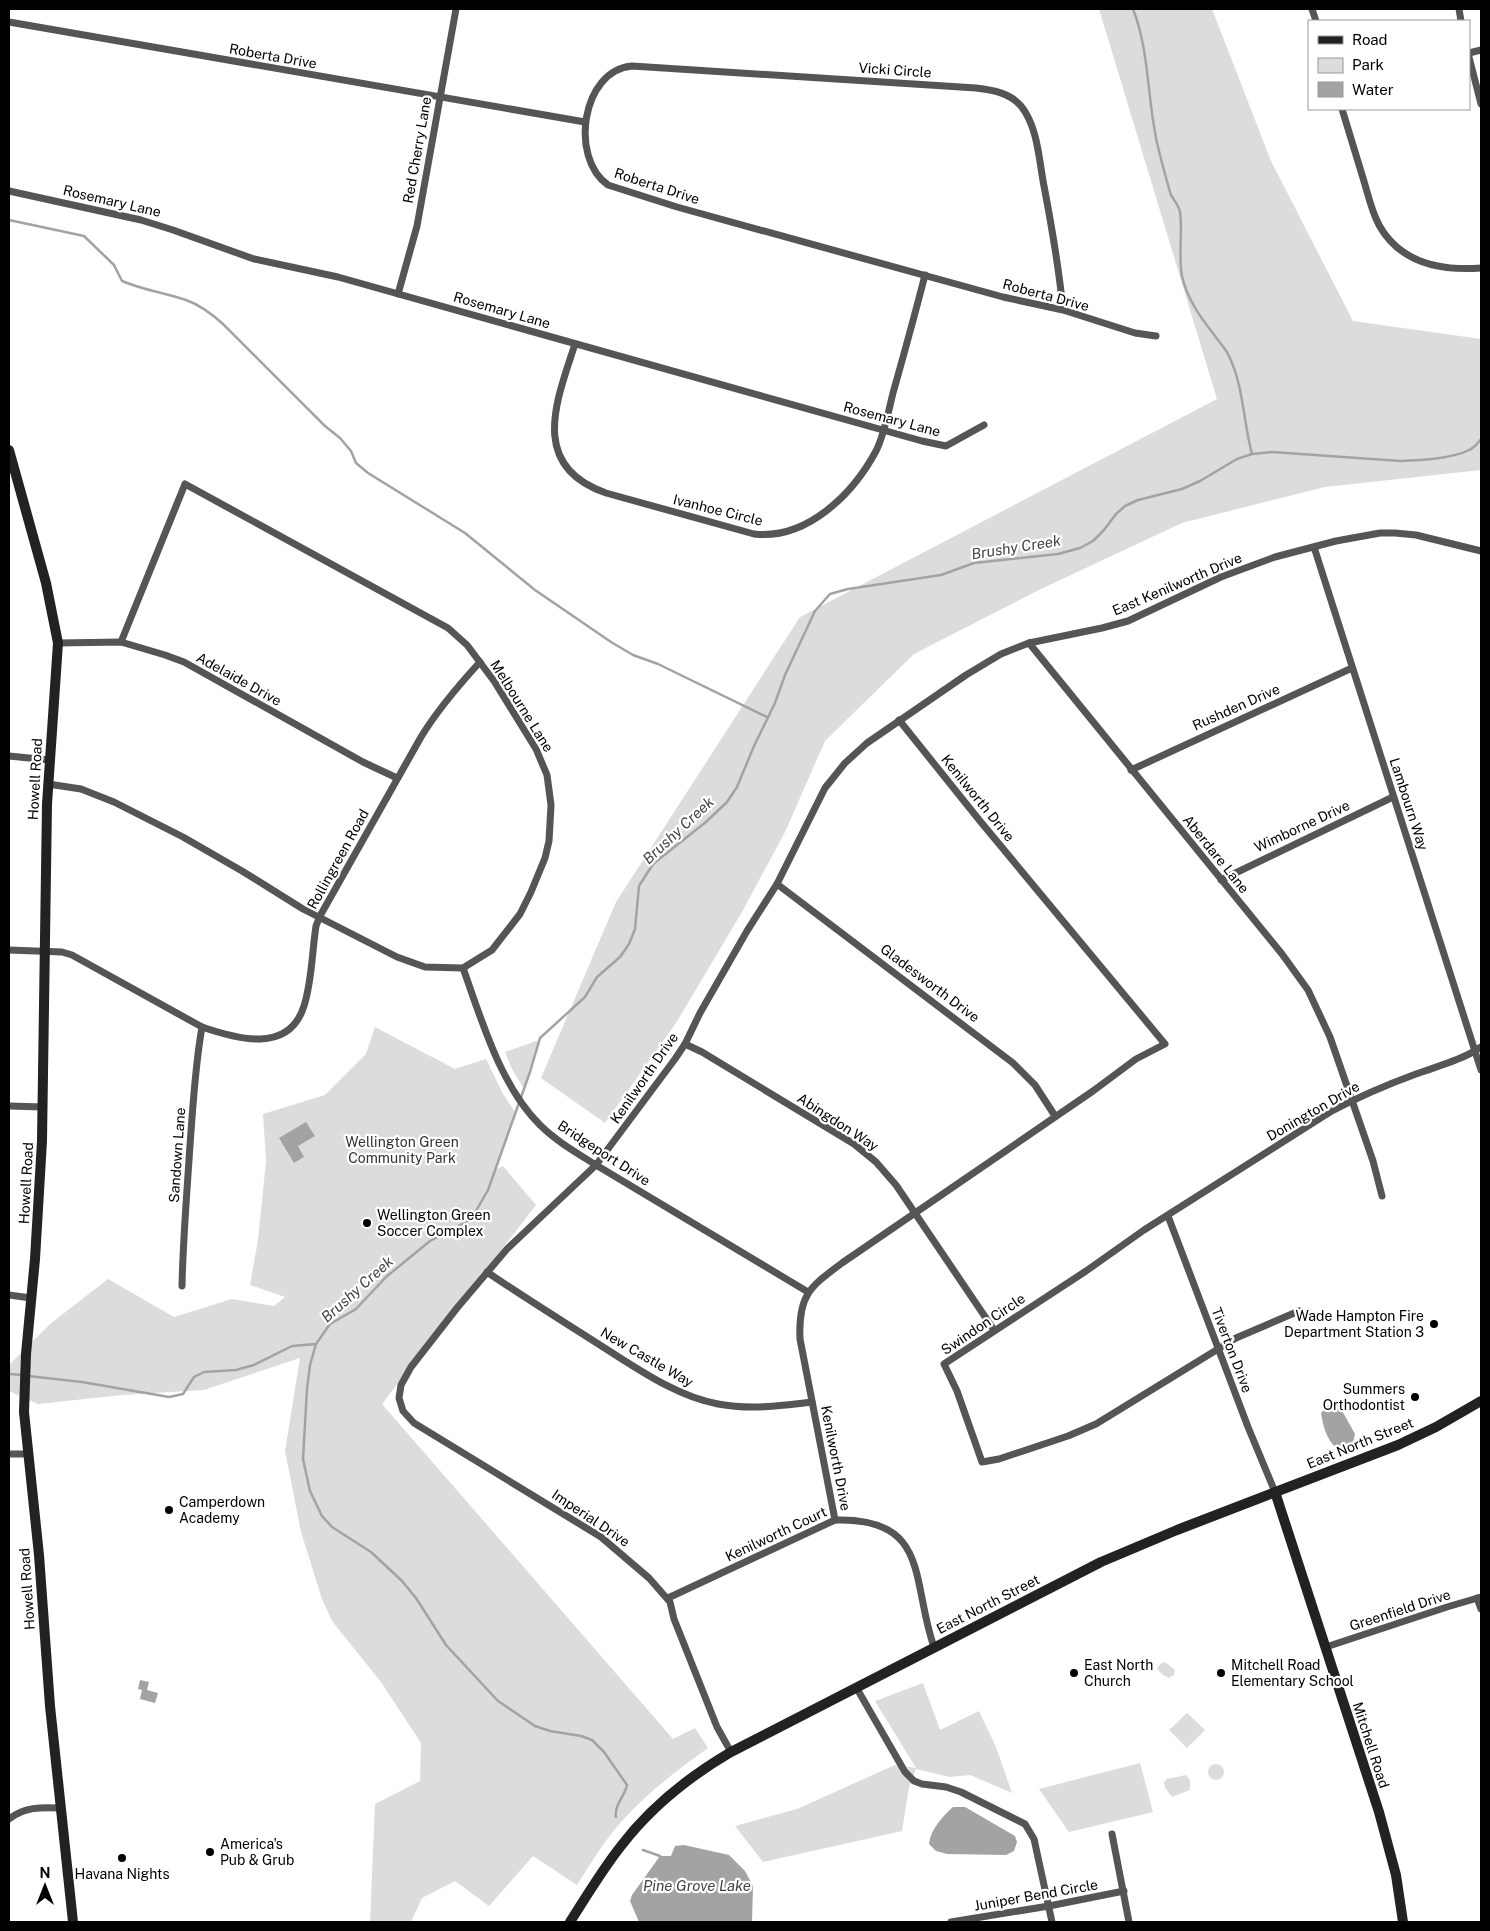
<svg xmlns="http://www.w3.org/2000/svg" width="1490" height="1931" font-family="'Public Sans',sans-serif">
<rect width="100%" height="100%" fill="#fff"/>
<g fill="#dcdcdc">
<polygon points="1099,9 1212,9 1271,161 1353,321 1481,339 1481,470 1325,487 1182,523 1043,588 914,654 825,741 785,832 742,912 676,1023 605,1123 541,1078 616,902 800,617 1217,399"/>
<path d="M375,1027L455,1069L486,1059L503,1094L515,1112L495,1170L503,1166L536,1205L382,1404L673,1739L695,1728L708,1748C673,1773 639,1799 612,1833C599,1849 588,1868 577,1885L533,1856L489,1906L455,1881L422,1898L411,1922H370L375,1804L420,1781L421,1743L381,1682L332,1621L322,1599L301,1532L285,1451L300,1358L204,1390L122,1395L38,1404L9,1391V1365L50,1324L108,1279L174,1317L232,1299L274,1306L285,1297L250,1285L258,1240L266,1161L263,1114L325,1095L366,1054Z"/>
<polygon points="539,1040 524,1089 512,1069 505,1052"/>
<polygon points="1165,1662 1175,1670 1174,1675 1169,1678 1163,1675 1157,1669 1160,1664"/>
<polygon points="923,1683 940,1730 979,1711 996,1747 1012,1793 970,1775 950,1777 916,1769 909,1787 902,1831 763,1862 735,1826 797,1809 895,1765 916,1768 875,1701"/>
<polygon points="1187,1713 1205,1730 1187,1748 1169,1730"/>
<polygon points="1140,1763 1153,1812 1069,1832 1039,1789"/>
<circle cx="1216" cy="1772" r="8"/>
<polygon points="1186,1775 1190,1780 1190,1790 1172,1797 1165,1788 1164,1782 1167,1779"/>
</g>
<g fill="#a3a3a3">
<polygon points="306,1122 315,1136 298,1146 304,1157 294,1163 279,1138"/>
<path d="M1335,1404L1340,1407L1355,1434L1353,1443L1347,1447L1336,1448C1326,1438 1323,1426 1321,1413L1328,1405Z"/>
<polygon points="140,1680 149,1682 147,1690 158,1693 155,1703 140,1699 142,1690 138,1689"/>
<path d="M953,1807H965L1015,1836L1017,1842L1014,1851L1006,1855L947,1854L936,1851L929,1844C930,1830 943,1816 953,1807Z"/>
<polygon points="684,1845 729,1855 745,1871 753,1886 752,1922 639,1922 630,1901 632,1895 660,1856 671,1856 675,1846"/>
</g>
<g fill="none" stroke-linecap="round" stroke-linejoin="round">
<g stroke="#a3a3a3" stroke-width="2.5">
<path d="M1133,9C1150,52 1147,102 1158,147C1162,163 1166,179 1171,195C1174,200 1179,206 1180,212C1183,233 1178,255 1182,276C1187,299 1201,318 1215,336C1219,342 1225,348 1228,354C1244,386 1243,421 1252,454"/>
<path d="M9,220L84,236L114,265L122,281C143,290 165,293 186,300C200,305 212,314 223,324L325,426L340,438L351,451L356,463L368,473L465,533L535,590L611,642L633,655L658,664L767,717"/>
<polyline points="9,1374 23,1375"/>
<polyline points="28,1376 82,1382 169,1397 183,1394 194,1377 204,1372 236,1370 254,1365 292,1346 316,1344"/>
<path d="M616,1817C614,1805 625,1796 627,1785L604,1752L592,1740L581,1736L550,1731L535,1726L498,1701L446,1645L416,1598L402,1581L371,1552L332,1527L322,1516L310,1491L303,1459L307,1389L310,1365L316,1344L330,1324L356,1309L386,1277L430,1241L466,1222L473,1216L488,1190L530,1072L540,1038L585,997L597,977L620,957L629,944L635,929L639,886L653,864L706,822L727,802L737,787L754,746L775,703L785,675L815,611L830,594L848,589L941,575L974,563L1058,554L1080,548L1093,541L1104,530L1116,514L1125,506L1138,500L1182,489L1200,481L1237,459L1252,454L1272,452L1401,461C1420,460 1451,459 1469,450C1474,448 1478,443 1481,439"/>
<polyline points="643,1850 660,1856"/>
</g>
<g stroke="#555" stroke-width="7">
<polyline points="1312,9 1316,21"/>
<polyline points="1459,9 1461,21"/>
<polyline points="9,22 585,122"/>
<polyline points="1469,53 1481,50"/>
<polyline points="1469,57 1481,104"/>
<path d="M1342,109C1349,132 1356,155 1363,178C1368,194 1371,210 1379,225C1400,263 1441,271 1481,268"/>
<polyline points="9,191 141,220 173,230 254,259 338,277 922,441 946,446 984,425"/>
<polyline points="398,294 417,226 456,9"/>
<path d="M1063,310C1059,268 1052,228 1044,186C1039,161 1038,127 1021,106C1010,93 993,90 976,88L632,66C582,70 569,158 608,185L677,207L1003,297L1063,310L1135,333L1156,336"/>
<path d="M575,344C557,400 528,466 606,493L754,534C807,540 853,494 876,451C884,436 889,409 893,393C904,354 915,314 925,275"/>
<polyline points="1314,547 1481,1070"/>
<polyline points="58,643 121,642 165,655 184,662 363,762 397,778"/>
<polyline points="1029,643 1282,954 1308,990 1330,1037 1373,1161 1382,1196"/>
<polyline points="9,756 49,760"/>
<polyline points="1131,770 1352,668"/>
<polyline points="48,784 81,789 114,802 183,837 242,871 303,909 397,957 425,967 463,968 492,950 520,914 531,892 545,858 549,841 551,805 547,775 536,749 494,681 467,645 448,628 185,484 121,642"/>
<polyline points="1221,880 1393,797"/>
<polyline points="777,884 1013,1063 1035,1085 1055,1116"/>
<path d="M9,950L62,952L72,955L202,1027C237,1039 289,1054 304,1006C312,981 312,952 316,926L320,916L421,737C438,709 458,686 480,662"/>
<path d="M463,968C482,1021 500,1085 540,1125C556,1141 577,1153 596,1165L808,1292"/>
<polyline points="685,1044 702,1052 854,1144 876,1162 896,1185 994,1330"/>
<polyline points="9,1106 43,1107"/>
<polyline points="1168,1216 1248,1427 1275,1492"/>
<path d="M487,1272C525,1298 564,1322 603,1347C638,1369 676,1396 718,1404C750,1410 780,1406 812,1402"/>
<path d="M182,1286C183,1239 187,1192 190,1145C193,1106 195,1066 202,1027"/>
<polyline points="9,1295 31,1298"/>
<path d="M1299,1311L1236,1338L1096,1424L1068,1436L999,1459L982,1462L957,1391L944,1364L1086,1271L1144,1230L1330,1112C1358,1097 1386,1085 1416,1074C1438,1066 1462,1060 1481,1047"/>
<polyline points="9,1454 28,1454"/>
<path d="M835,1520L800,1339C798,1295 810,1287 842,1263L1093,1091L1136,1059L1165,1044L980,821L899,720"/>
<path d="M668,1598L835,1520C931,1517 911,1583 934,1647"/>
<polyline points="1477,1598 1481,1609"/>
<polyline points="1326,1647 1447,1607 1481,1597"/>
<polyline points="856,1687 905,1772 914,1781 922,1784 946,1787 961,1792 1025,1824 1034,1839 1052,1922"/>
<polyline points="731,1752 717,1727 674,1619 670,1602 649,1578 601,1537 414,1423 403,1411 399,1398 401,1385 411,1367 457,1308 507,1249 596,1165 675,1059 685,1044 700,1013 747,931 777,884 825,788 845,763 867,743 966,675 1001,654 1029,643 1102,628 1128,621 1221,577 1275,557 1336,541 1380,533 1395,533 1416,535 1481,551"/>
<path d="M9,1819C24,1807 41,1807 60,1808"/>
<polyline points="1112,1834 1129,1922"/>
<polyline points="951,1922 1049,1906 1124,1891"/>
</g>
<g stroke="#222" stroke-width="10">
<polyline points="9,450 46,583 58,643 47,804 42,1141 35,1259 26,1354 24,1412 39,1555 50,1706 73,1922"/>
<polyline points="1275,1492 1379,1812 1396,1875 1403,1922"/>
<path d="M570,1922C586,1897 602,1870 621,1846C650,1808 690,1776 731,1752L1101,1562L1177,1530L1398,1445L1436,1427L1481,1401"/>
</g>
</g>
<g fill="#000" stroke="#fff" stroke-width="2">
<circle cx="367" cy="1223" r="5"/>
<circle cx="1434" cy="1324" r="5"/>
<circle cx="1415" cy="1397" r="5"/>
<circle cx="169" cy="1510" r="5"/>
<circle cx="1074" cy="1673" r="5"/>
<circle cx="1221" cy="1673" r="5"/>
<circle cx="210" cy="1852" r="5"/>
<circle cx="122" cy="1858" r="5"/>
</g>
<g text-anchor="middle" dominant-baseline="central" stroke-width="4.5" stroke-linejoin="round" paint-order="stroke">
<g font-size="14" fill="#000" stroke="#fff">
<text transform="translate(273 56) rotate(10)">Roberta Drive</text>
<text transform="translate(895 70) rotate(4)">Vicki Circle</text>
<text transform="translate(417 150) rotate(-80)">Red Cherry Lane</text>
<text transform="translate(657 186) rotate(18)">Roberta Drive</text>
<text transform="translate(112 201) rotate(13)">Rosemary Lane</text>
<text transform="translate(1046 295) rotate(15)">Roberta Drive</text>
<text transform="translate(502 310) rotate(16)">Rosemary Lane</text>
<text transform="translate(892 419) rotate(15)">Rosemary Lane</text>
<text transform="translate(718 510) rotate(14)">Ivanhoe Circle</text>
<text transform="translate(1177 584) rotate(-23)">East Kenilworth Drive</text>
<text transform="translate(239 679) rotate(29)">Adelaide Drive</text>
<text transform="translate(522 706) rotate(58)">Melbourne Lane</text>
<text transform="translate(1236 707) rotate(-24)">Rushden Drive</text>
<text transform="translate(35 779) rotate(-87)">Howell Road</text>
<text transform="translate(978 798) rotate(51)">Kenilworth Drive</text>
<text transform="translate(1409 804) rotate(72)">Lambourn Way</text>
<text transform="translate(1302 826) rotate(-25)">Wimborne Drive</text>
<text transform="translate(1216 854) rotate(51)">Aberdare Lane</text>
<text transform="translate(338 859) rotate(-61)">Rollingreen Road</text>
<text transform="translate(930 983) rotate(37)">Gladesworth Drive</text>
<text transform="translate(644 1078) rotate(-55)">Kenilworth Drive</text>
<text transform="translate(1313 1111) rotate(-30)">Donington Drive</text>
<text transform="translate(838 1122) rotate(33)">Abingdon Way</text>
<text transform="translate(604 1153) rotate(33)">Bridgeport Drive</text>
<text transform="translate(177 1155) rotate(-86)">Sandown Lane</text>
<text transform="translate(26 1183) rotate(-87)">Howell Road</text>
<text transform="translate(983 1324) rotate(-34)">Swindon Circle</text>
<text transform="translate(1232 1350) rotate(69)">Tiverton Drive</text>
<text transform="translate(647 1357) rotate(30)">New Castle Way</text>
<text transform="translate(1360 1443) rotate(-22)">East North Street</text>
<text transform="translate(836 1458) rotate(79)">Kenilworth Drive</text>
<text transform="translate(591 1518) rotate(34)">Imperial Drive</text>
<text transform="translate(776 1534) rotate(-25)">Kenilworth Court</text>
<text transform="translate(27 1589) rotate(-94)">Howell Road</text>
<text transform="translate(988 1604) rotate(-27)">East North Street</text>
<text transform="translate(1400 1610) rotate(-18)">Greenfield Drive</text>
<text transform="translate(1371 1745) rotate(72)">Mitchell Road</text>
<text transform="translate(1036 1895) rotate(-10)">Juniper Bend Circle</text>
</g>
<g font-size="14" fill="#333" stroke="#fff">
<text x="402" y="1142">Wellington Green<tspan x="402" dy="16">Community Park</tspan></text>
</g>
<g font-size="14" fill="#000" stroke="#fff" text-anchor="start">
<text x="377" y="1215">Wellington Green<tspan x="377" dy="16">Soccer Complex</tspan></text>
<text x="1424" y="1316" text-anchor="end">Wade Hampton Fire<tspan x="1424" dy="16">Department Station 3</tspan></text>
<text x="1405" y="1389" text-anchor="end">Summers<tspan x="1405" dy="16">Orthodontist</tspan></text>
<text x="179" y="1502">Camperdown<tspan x="179" dy="16">Academy</tspan></text>
<text x="1084" y="1665">East North<tspan x="1084" dy="16">Church</tspan></text>
<text x="1231" y="1665">Mitchell Road<tspan x="1231" dy="16">Elementary School</tspan></text>
<text x="220" y="1844">America's<tspan x="220" dy="16">Pub &amp; Grub</tspan></text>
<text x="122" y="1874" text-anchor="middle">Havana Nights</text>
</g>
<g font-size="15" font-style="italic" fill="#444" stroke="#fff">
<text transform="translate(1016 547) rotate(-9)">Brushy Creek</text>
<text transform="translate(678 830) rotate(-43)">Brushy Creek</text>
<text transform="translate(357 1289) rotate(-42)">Brushy Creek</text>
<text x="697" y="1885">Pine Grove Lake</text>
</g>
</g>
<rect width="1490" height="1931" fill="none" stroke="#000000" stroke-width="20"/>
<rect x="1308" y="20" width="162" height="90" fill="#ffffff" stroke="#999999"/>
<rect x="1318" y="36" width="25" height="8" fill="#222222" stroke="#999999"/>
<text x="1352" y="45" font-size="15" fill="#000000">Road</text>
<rect x="1318" y="58" width="25" height="15" fill="#dcdcdc" stroke="#999999"/>
<text x="1352" y="70" font-size="15" fill="#000000">Park</text>
<rect x="1318" y="82" width="25" height="15" fill="#a3a3a3" stroke="#999999"/>
<text x="1352" y="95" font-size="15" fill="#000000">Water</text>
<g transform="translate(45 1886)" stroke="#ffffff" stroke-width="4" paint-order="stroke">
<path d="M0-4L9 19L0 12L-9 19Z" fill="#000000"/>
<text y="-8" font-size="14" font-weight="bold" text-anchor="middle" fill="#000000">N</text>
</g>
</svg>
